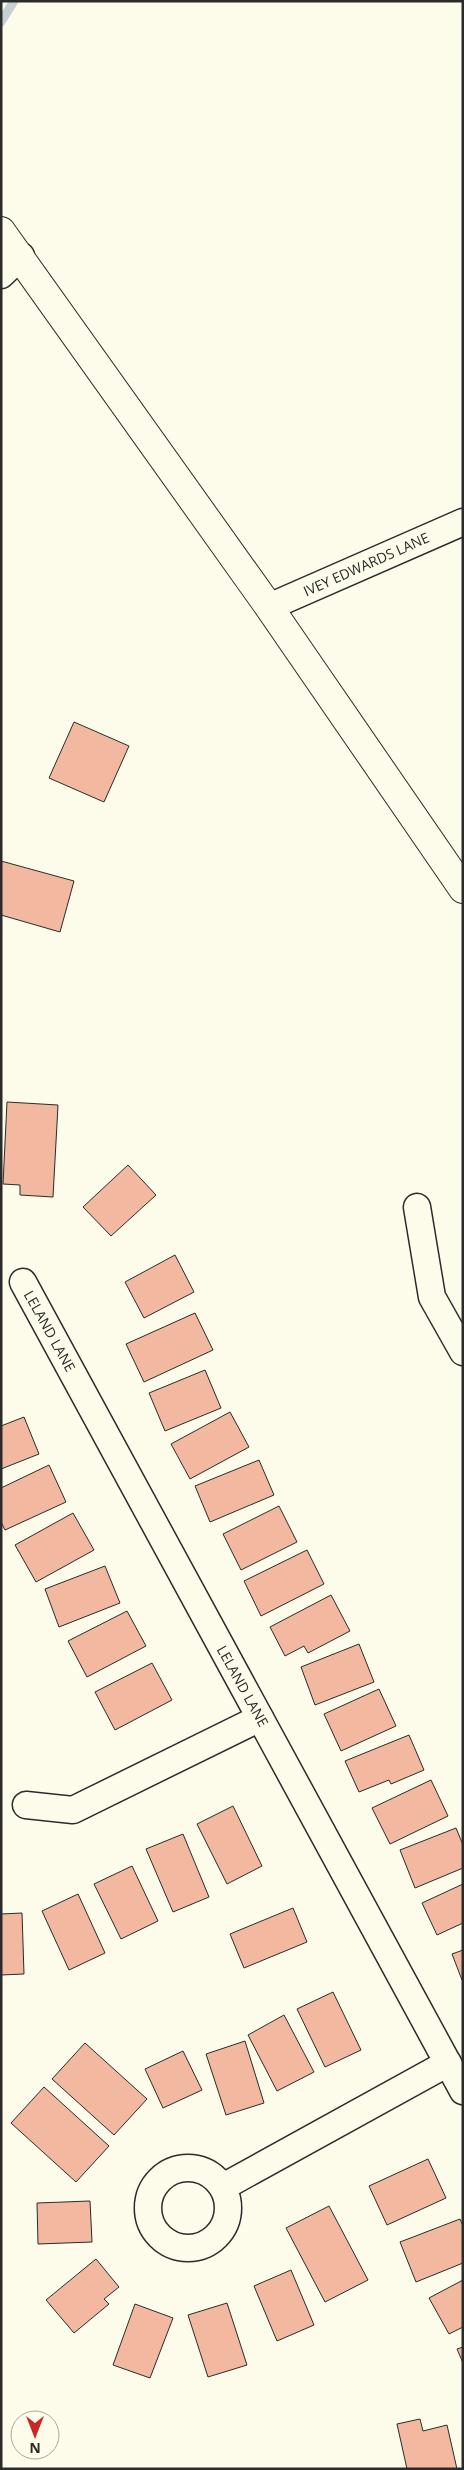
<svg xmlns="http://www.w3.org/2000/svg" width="464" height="2470" font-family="'Open Sans',sans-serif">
<rect width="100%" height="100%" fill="#fdfbea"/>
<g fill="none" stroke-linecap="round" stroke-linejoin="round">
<polyline stroke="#c7d0d0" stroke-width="9" points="1,22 14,1"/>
</g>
<g fill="#f2b8a0" stroke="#2b2b2b">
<polygon points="74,722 129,746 104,802 49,778"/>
<polygon points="1,861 74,881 60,932 1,915"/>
<polygon points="7,1102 58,1105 53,1197 20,1195 20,1185 3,1184"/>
<polygon points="128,1165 156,1195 111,1236 83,1207"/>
<polygon points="175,1255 194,1292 144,1318 125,1282"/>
<polygon points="195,1313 213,1350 144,1382 126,1344"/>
<polygon points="205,1370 221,1408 165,1431 149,1393"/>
<polygon points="230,1412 249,1447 190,1479 171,1444"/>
<polygon points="24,1417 39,1454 1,1469 1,1426"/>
<polygon points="259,1460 274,1495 210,1522 195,1486"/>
<polygon points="49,1465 66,1502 5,1530 1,1522 1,1488"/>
<polygon points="279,1506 297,1542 241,1570 223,1534"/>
<polygon points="73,1513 94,1550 36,1582 15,1545"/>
<polygon points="307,1550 324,1584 261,1616 244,1581"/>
<polygon points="105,1566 120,1603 59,1627 45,1589"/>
<polygon points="331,1595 350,1631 308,1653 304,1646 285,1656 270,1627"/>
<polygon points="127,1611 146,1646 87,1677 68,1641"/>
<polygon points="359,1644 374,1682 315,1705 301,1667"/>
<polygon points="152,1663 172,1700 115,1730 95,1692"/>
<polygon points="379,1689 396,1726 341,1751 324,1714"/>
<polygon points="409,1735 424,1770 391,1784 389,1780 359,1792 345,1761"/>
<polygon points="431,1780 448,1816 390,1844 372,1808"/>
<polygon points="233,1806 262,1866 227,1884 197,1824"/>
<polygon points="456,1828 463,1845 463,1868 415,1888 400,1850"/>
<polygon points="183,1834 209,1897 173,1912 146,1849"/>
<polygon points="132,1866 158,1921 121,1939 94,1884"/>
<polygon points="463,1884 463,1923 437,1935 422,1903"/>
<polygon points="78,1894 105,1953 69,1970 42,1911"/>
<polygon points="293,1908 307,1942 244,1968 230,1934"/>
<polygon points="22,1913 24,1974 1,1975 1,1914"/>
<polygon points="463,1950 463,1979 462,1980 452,1954"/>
<polygon points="333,1992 361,2050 325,2067 297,2009"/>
<polygon points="284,2015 314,2072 277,2091 248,2035"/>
<polygon points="245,2041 264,2103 226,2115 206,2054"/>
<polygon points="85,2043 147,2099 114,2135 52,2079"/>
<polygon points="183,2051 202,2090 163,2108 145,2069"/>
<polygon points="44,2087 109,2146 76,2182 11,2123"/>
<polygon points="428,2159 446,2198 387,2225 369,2186"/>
<polygon points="90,2201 92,2242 38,2244 37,2203"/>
<polygon points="329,2206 368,2280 325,2302 286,2228"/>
<polygon points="460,2219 463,2226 463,2263 416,2282 400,2242"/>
<polygon points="96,2259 119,2287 104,2299 109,2304 74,2333 46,2300"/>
<polygon points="291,2270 314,2325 277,2341 254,2286"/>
<polygon points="463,2280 463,2327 449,2334 429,2298"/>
<polygon points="227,2303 247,2365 208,2377 188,2315"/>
<polygon points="135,2304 173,2318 150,2378 113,2365"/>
<polygon points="463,2347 463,2363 457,2349"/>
<polygon points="420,2419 423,2431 447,2425 457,2469 407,2469 397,2424"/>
</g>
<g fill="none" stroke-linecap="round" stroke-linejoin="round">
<g stroke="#2b2b2b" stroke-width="29">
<g id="minor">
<polyline points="1,275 21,256"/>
<polyline points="269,607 463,522"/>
<polyline points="417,1207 432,1297 463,1352"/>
<polyline points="23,1282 463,2091"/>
<polyline points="26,1805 73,1810 260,1718"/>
<circle cx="188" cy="2208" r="40"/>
<polyline points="223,2187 448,2063"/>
</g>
</g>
<g stroke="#2b2b2b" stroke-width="30">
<polyline id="primary" points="1,231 269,607 463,889"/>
</g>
<use href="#minor" stroke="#fdfbea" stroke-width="26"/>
<use href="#primary" stroke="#fdfbea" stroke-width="28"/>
</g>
<g text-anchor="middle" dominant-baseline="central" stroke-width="4" stroke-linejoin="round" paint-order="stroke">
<g font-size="14" fill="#2b2b2b" stroke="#fdfbea">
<text transform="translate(366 564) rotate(-24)">IVEY EDWARDS LANE</text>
<text transform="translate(50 1331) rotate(61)">LELAND LANE</text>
<text transform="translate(243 1686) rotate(61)">LELAND LANE</text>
</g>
</g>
<rect width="464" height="2470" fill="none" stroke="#2b2b2b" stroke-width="5"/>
<g transform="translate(35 2435) rotate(180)"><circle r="24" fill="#fdfbea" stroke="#a9a89e"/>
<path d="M0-4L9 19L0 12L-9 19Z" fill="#c62828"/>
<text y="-8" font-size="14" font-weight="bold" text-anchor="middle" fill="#2b2b2b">N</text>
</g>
</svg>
